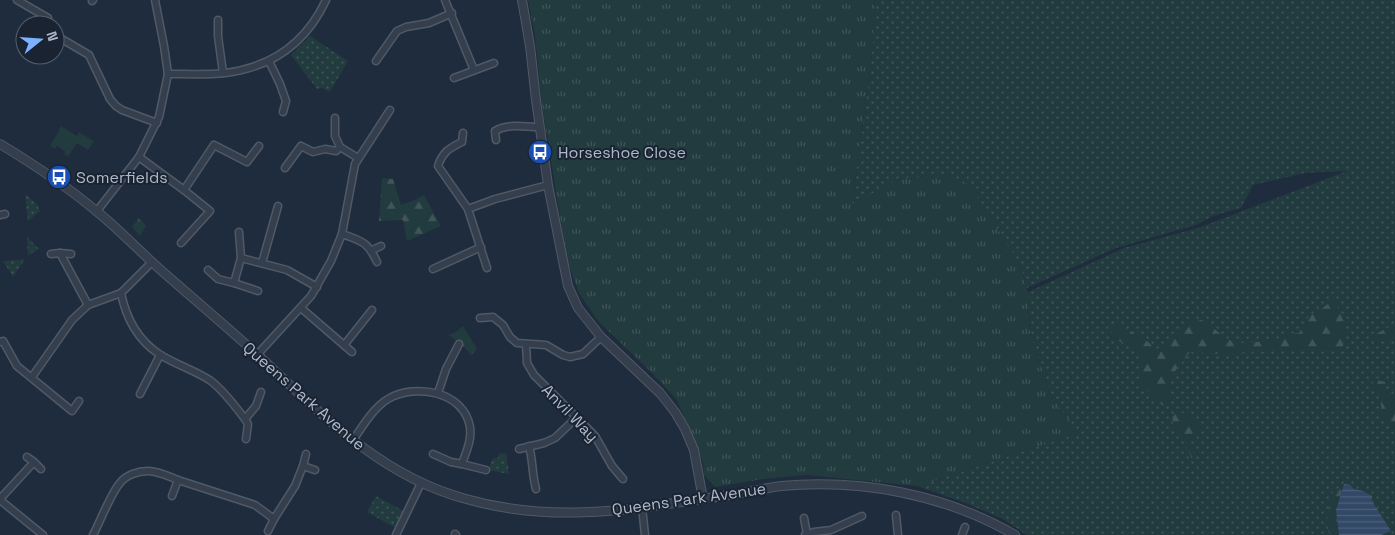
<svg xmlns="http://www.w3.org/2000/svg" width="1395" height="535" font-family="'Space Grotesk',sans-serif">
<defs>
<pattern id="grass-dots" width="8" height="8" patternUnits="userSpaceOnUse" patternTransform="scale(1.25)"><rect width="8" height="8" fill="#223b3e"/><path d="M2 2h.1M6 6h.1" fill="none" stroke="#405559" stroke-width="1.8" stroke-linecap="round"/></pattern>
<pattern id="forest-firs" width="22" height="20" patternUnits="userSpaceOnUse" patternTransform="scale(1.25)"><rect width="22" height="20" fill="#223b3e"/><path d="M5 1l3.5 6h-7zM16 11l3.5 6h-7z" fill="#405559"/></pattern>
<pattern id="park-tufts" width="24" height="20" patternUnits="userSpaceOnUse" patternTransform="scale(1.25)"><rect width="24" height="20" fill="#223b3e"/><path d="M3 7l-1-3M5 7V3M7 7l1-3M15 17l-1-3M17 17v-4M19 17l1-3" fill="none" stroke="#405559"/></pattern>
<pattern id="water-rules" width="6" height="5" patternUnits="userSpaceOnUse" patternTransform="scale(1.25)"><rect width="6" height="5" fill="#314866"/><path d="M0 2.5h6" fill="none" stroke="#4c607b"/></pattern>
</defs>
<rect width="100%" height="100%" fill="#1f2c3d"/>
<g fill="url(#grass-dots)">
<polygon points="875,0 1395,0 1395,535 1027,535 1001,518 963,502 917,486 1078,433 1052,398 1030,334 1028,292 1124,248 1198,228 1347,171 1305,173 1253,185 1241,208 1213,216 1196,225 1116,248 1027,288 1020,264 852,206 872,54"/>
<polygon points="310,36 348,61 330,92 322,88 317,89 291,55"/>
<polygon points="25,194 37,204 40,211 28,221"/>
<polygon points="27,237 39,249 28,255"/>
<polygon points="25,259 13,277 3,261"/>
<polygon points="500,453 504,454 506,453 509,474 488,470 493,458 497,459"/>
<polygon points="376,496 407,513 399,530 367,512"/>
</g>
<g fill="url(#forest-firs)">
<polygon points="382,178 393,179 401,205 415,200 424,195 441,226 407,241 403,220 379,221"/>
<polygon points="1334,299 1344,322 1343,350 1294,350 1219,354 1190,352 1168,380 1171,399 1163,406 1140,382 1140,363 1136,350 1117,340 1106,324 1120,325 1144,339 1157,349 1169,344 1176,331 1185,323 1202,320 1229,340 1240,343 1272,341 1288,334 1299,333 1310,314 1318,312"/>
<polygon points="1395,324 1395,336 1375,344 1370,337"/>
<polygon points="463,326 477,349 471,355 466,349 449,335 456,332"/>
<polygon points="1370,371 1378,380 1383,382 1395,376 1395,379 1381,386 1385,395 1388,394 1395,402 1395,434 1382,417 1381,402 1369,374"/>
<polygon points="1177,410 1192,418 1201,426 1195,442 1190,441 1194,455 1192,459 1184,441 1174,430 1172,416"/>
<path d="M1343,488L1336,510L1339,535H1330C1324,521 1329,506 1333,492Z"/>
</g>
<g fill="url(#park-tufts)">
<polygon points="528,0 875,0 872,54 852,205 899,178 949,176 970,185 1020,264 1028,292 1030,334 1052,398 1079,433 917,486 806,475 763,479 715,487 704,475 703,462 677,400 650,371 598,321 579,293 567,260 542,104 535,35"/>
<polygon points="139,218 146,226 140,236 132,227"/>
</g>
<polygon fill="#223b3e" points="61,126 77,136 79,132 94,141 88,150 77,143 68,157 64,154 65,151 57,146 55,149 50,146 59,131 58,130"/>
<polygon fill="url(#water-rules)" points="1344,484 1350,485 1354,489 1363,491 1372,496 1372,501 1391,531 1381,535 1339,535 1336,510"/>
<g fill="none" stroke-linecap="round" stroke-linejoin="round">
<g stroke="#4f5967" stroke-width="9">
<g id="minor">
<polyline points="17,0 48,18 48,25"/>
<polyline points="445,0 474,70"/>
<polyline points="92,1 93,0"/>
<polyline points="218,20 218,36 223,73"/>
<polyline points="55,35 89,55 110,99 116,106 122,110 157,123"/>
<polyline points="269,61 280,84 286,101 283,112"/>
<polyline points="376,61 397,31 406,27 429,23 452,13"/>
<path d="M168,74C186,74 207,75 225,73C273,67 306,43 326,0"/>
<polyline points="454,78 494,63"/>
<polyline points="335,118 335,136 340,147"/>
<path d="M463,133L462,142C449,148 442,153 438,166L468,209"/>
<path d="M496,140L495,131C509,123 524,127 539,127"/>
<polyline points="139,157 184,190 210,211 181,243"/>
<polyline points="285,168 301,146 313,152 325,149 336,151 340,147 358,158"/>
<polyline points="184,190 214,145 247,162 259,146"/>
<polyline points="97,211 139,157 159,117 168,74 164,46 155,0"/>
<polyline points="0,215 5,214"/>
<polyline points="239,232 241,258"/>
<path d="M342,234C362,241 368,242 377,262"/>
<polyline points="372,250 381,246"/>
<polyline points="60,253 71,254"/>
<polyline points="51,254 60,253 88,305"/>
<polyline points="262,263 278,206"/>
<polyline points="487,268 468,209 495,199 548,185"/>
<polyline points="433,269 481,247"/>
<polyline points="208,270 218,279 234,283"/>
<polyline points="258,291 234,283 241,258 287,270 317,287"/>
<path d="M121,293C126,318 138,340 159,354C176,365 195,370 211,381C224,391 235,406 245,419L248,424L246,439"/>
<polyline points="301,308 352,352"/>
<polyline points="480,318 493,317 503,325 510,337 517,343 546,345 563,355 570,357 583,354 601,337"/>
<polyline points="0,342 3,341 17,366 72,411 79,401"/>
<polyline points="345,344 372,310"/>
<polyline points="526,344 527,363 534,375 595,436 612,466 623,479"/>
<polyline points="257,355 311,296 331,261 342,234 355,164 390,110"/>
<polyline points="32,377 72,320 88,305 121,293 152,262"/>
<polyline points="438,393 446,369 459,344"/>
<polyline points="140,394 160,355"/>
<polyline points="245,419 256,406 261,392"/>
<path d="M353,440C363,426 373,408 388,399C415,383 464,391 470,427C472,440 466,452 462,464L486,470"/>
<path d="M529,446C533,460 532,475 536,489"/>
<polyline points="519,449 544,443 555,438 576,418"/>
<polyline points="433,454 451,462 462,464"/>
<polyline points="34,462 41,469"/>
<polyline points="303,466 306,454"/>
<polyline points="178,480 255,505 274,519 295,486 303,466 315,470"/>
<polyline points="0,499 34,462 27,457"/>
<polyline points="0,500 43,535"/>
<polyline points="642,507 645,535"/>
<polyline points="896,515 898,535"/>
<polyline points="804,518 807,534"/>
<polyline points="268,531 274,519"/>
<polyline points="455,534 456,535"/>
<path d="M93,535C100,522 111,493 120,483C126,475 138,471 148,471C158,471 168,476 178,480L172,496"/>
<polyline points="396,535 421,483"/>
<polyline points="805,535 814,532 831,530 862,516"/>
<polyline points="962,535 965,527"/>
</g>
</g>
<g stroke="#4f5967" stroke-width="10">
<g id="tertiary">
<polyline points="522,0 530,46 536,100 548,185 568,286 578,308 601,337 660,393 675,412 685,429 694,450 703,499"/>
<path d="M0,144C33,164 65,185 95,210C119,229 140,252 163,272C195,300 228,328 259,356C321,414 382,477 466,499C558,525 638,508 730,495C747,493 764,488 781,486C862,479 944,494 1015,535"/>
</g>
</g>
<use href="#minor" stroke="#343e4d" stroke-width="6"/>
<use href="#tertiary" stroke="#343e4d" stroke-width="8"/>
</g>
<defs>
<g id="bus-disc" transform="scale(1.25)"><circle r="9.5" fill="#1a4fb4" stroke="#192331"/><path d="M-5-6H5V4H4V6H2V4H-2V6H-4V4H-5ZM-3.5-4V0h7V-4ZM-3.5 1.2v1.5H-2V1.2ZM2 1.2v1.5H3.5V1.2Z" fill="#fff"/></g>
</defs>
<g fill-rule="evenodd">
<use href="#bus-disc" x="540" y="152"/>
<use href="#bus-disc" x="59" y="177"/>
</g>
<g text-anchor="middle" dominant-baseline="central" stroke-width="4" stroke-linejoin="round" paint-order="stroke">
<g font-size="16" fill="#afb9c9" stroke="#192331" text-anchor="start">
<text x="558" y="152">Horseshoe Close</text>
<text x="76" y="177">Somerfields</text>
</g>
<g font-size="16" fill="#afb9c9" stroke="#192331">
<text transform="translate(304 396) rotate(41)">Queens Park Avenue</text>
<text transform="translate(570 413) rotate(46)">Anvil Way</text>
<text transform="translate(689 499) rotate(-8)">Queens Park Avenue</text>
</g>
</g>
<g transform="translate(40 40) rotate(73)"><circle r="24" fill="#192331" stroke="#555f6e"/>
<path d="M0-4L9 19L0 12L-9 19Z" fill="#7db1ff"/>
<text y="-8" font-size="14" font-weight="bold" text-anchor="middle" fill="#afb9c9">N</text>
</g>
</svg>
